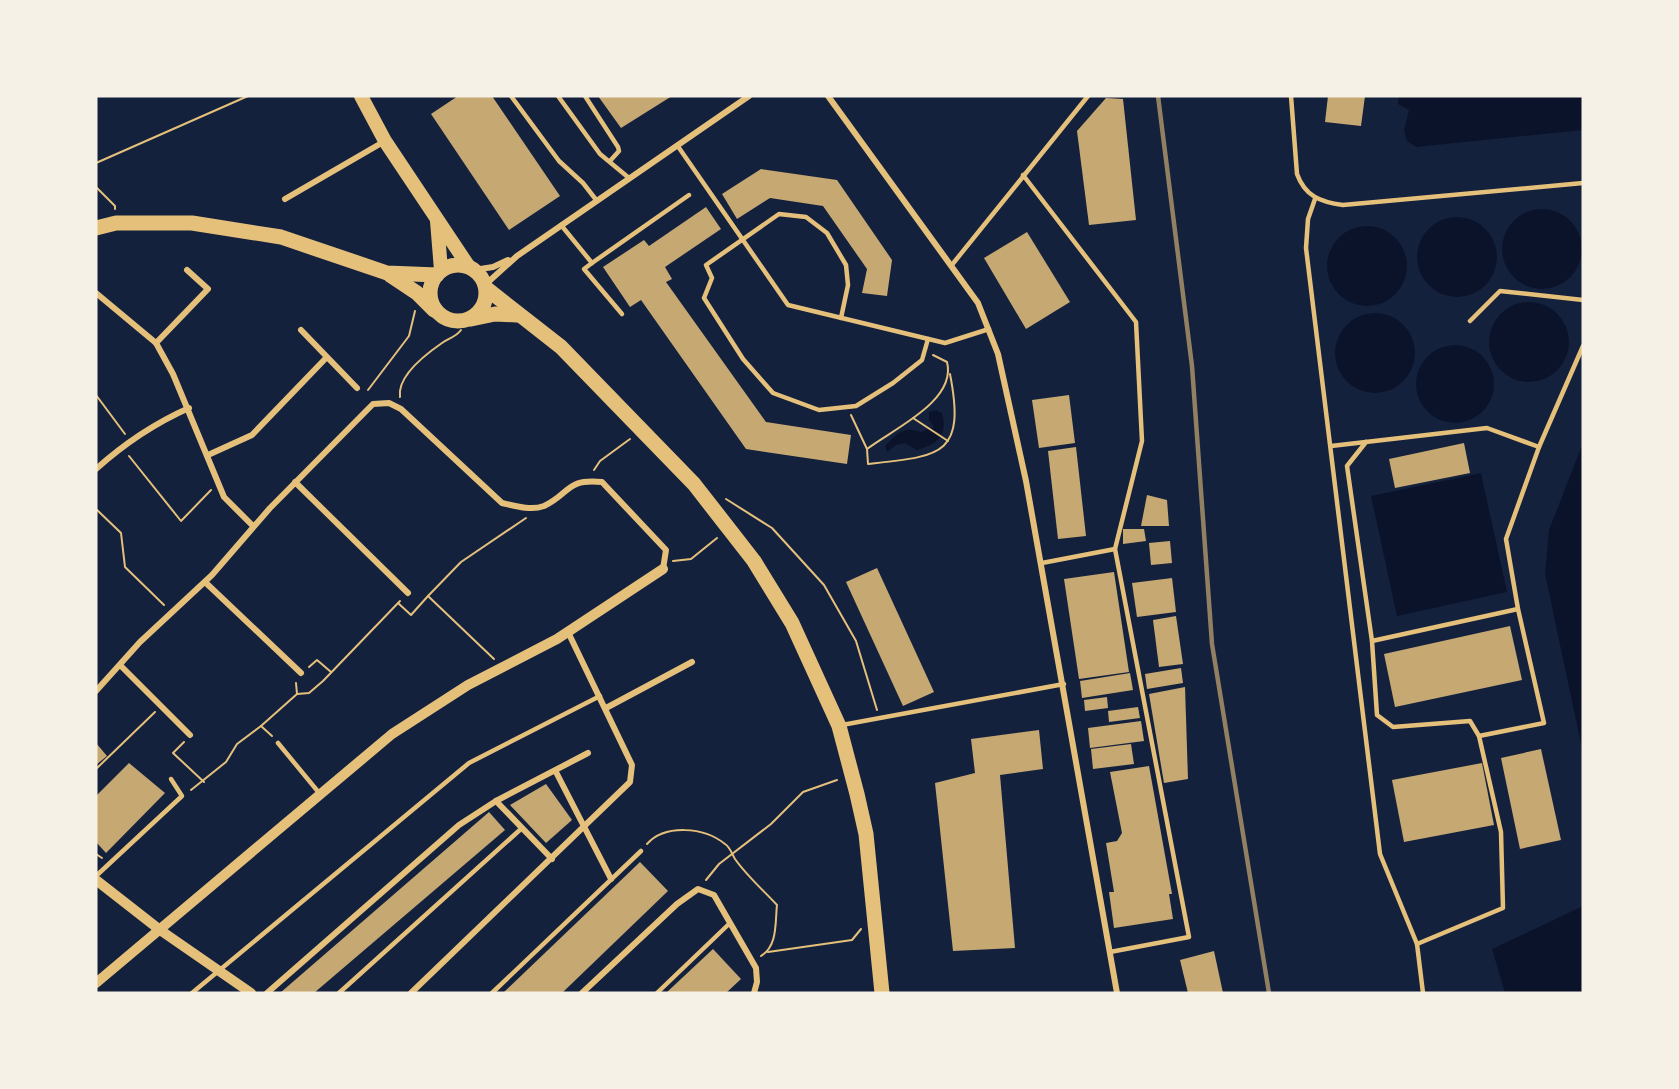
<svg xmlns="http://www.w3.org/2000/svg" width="1679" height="1089" font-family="'PT Sans',sans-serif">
<rect width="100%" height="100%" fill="#14213d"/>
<g fill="#0b132b">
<polygon points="1399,96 1583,96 1583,130 1416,147 1407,141 1404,130 1409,110 1398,104"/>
<circle cx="1542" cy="249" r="40"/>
<circle cx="1457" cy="257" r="40"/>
<circle cx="1367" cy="266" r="40"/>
<circle cx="1529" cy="342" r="40"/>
<circle cx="1375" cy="353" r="40"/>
<circle cx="1455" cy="384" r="39"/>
<path d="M936,410L942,413C948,435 938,444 917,450L905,443L896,445L887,452L885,446C898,433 903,426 921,432L934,427L929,420V412Z"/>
<polygon points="1583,443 1583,753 1545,574 1549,530"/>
<polygon points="1481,473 1507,592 1397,616 1371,496"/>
<polygon points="1583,906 1583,993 1505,993 1492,949"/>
</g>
<g fill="#c6a872">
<polygon points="458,96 492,96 560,196 509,230 431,114"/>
<polygon points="598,96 672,96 621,128"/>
<polygon points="1328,96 1365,96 1361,126 1325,122"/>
<polygon points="1106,98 1123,99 1136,220 1089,225 1077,131"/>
<polygon points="761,169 837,180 892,260 887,296 862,293 867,269 823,206 770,198 737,219 722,194"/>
<polygon points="706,207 721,229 665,267 672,279 666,282 766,422 851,435 847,464 746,449 641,300 630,307 603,267 644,240 649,246"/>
<polygon points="1027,232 1070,302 1026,329 984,258"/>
<polygon points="1069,395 1075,443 1039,448 1032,400"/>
<polygon points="1464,443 1470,473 1395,488 1389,459"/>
<polygon points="1076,447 1086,536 1058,539 1048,451"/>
<polygon points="1147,495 1167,500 1169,526 1141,526"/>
<polygon points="1123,529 1144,529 1146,541 1123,544"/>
<polygon points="1170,541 1172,563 1151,565 1149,543"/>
<polygon points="877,568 934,692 903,706 846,582"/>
<polygon points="1114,572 1129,672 1079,679 1064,579"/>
<polygon points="1172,578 1176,612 1137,617 1132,583"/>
<polygon points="1176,616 1183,664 1159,667 1153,620"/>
<polygon points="1510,626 1522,680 1395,707 1384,654"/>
<polygon points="1181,668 1183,683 1147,689 1145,674"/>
<polygon points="1130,673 1133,690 1082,698 1080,681"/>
<polygon points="1185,687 1188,779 1164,783 1149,694"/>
<polygon points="1107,697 1108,708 1085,711 1084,700"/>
<polygon points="1138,707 1140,718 1109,722 1108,711"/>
<polygon points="1141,721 1144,741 1090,748 1088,728"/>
<polygon points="1039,730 1043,769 1000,775 1015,948 953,951 935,783 975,773 971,739"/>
<polygon points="96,743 107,756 96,765"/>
<polygon points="1131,744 1134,764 1093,769 1091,749"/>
<polygon points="1541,749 1561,840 1520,849 1501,758"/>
<polygon points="129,763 165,793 106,853 96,842 96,796"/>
<polygon points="1482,763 1494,825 1404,842 1392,780"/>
<polygon points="1149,766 1172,894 1169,894 1173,919 1114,928 1109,892 1114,892 1106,843 1117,841 1122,833 1110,772"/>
<polygon points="546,784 572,820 546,843 510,805"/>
<polygon points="489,812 505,830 314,993 280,993"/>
<polygon points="640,862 668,891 562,993 503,993"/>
<polygon points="713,949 741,979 726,993 666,993"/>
<polygon points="1214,951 1223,993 1188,993 1180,960"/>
</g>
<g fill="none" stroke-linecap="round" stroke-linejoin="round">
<g stroke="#e5c07b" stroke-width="2">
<polyline points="96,163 248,96"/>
<polyline points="96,187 115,206 115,209"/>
<polyline points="368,390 409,336 415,311"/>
<polyline points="96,395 125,434"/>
<path d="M400,397C397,376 426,354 442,343C449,338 456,337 461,330"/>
<path d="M851,415L867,449C893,429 957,401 947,362L933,355"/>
<polyline points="913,418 948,441"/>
<path d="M867,449L868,464C941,456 966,456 950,374"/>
<polyline points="129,456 181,521 211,490"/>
<polyline points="594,470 600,461 630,439"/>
<polyline points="726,499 772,528 824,585 856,641 877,710"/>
<polyline points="96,509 121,533 125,567 164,605"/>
<polyline points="673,561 691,559 717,538"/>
<polyline points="428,596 461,562 526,518"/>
<polyline points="398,603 411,615 428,596 494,659"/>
<polyline points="309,667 317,660 331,672"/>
<polyline points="296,683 297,694"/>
<polyline points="272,736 261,726 297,694 309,693 323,681 400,601"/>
<polyline points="184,742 173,753 204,782"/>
<polyline points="96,769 155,712"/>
<polyline points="191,790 226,762 237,744 261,726"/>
<path d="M647,844C665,824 704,827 725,844C730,847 732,854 735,859C747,876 763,890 777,905C775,922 778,946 761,956"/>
<polyline points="96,854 102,858"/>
<polyline points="706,880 719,864 771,824 803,792 837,780"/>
<polyline points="768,952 852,940 861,929"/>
</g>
<g stroke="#e5c07b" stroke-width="4.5">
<polyline points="511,96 559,161 583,183 597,201"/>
<polyline points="558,96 600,154 629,178"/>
<polyline points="585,96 618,147 619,151 610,161"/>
<path d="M1291,96L1297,174C1305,196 1320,202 1343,205L1583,183"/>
<polyline points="677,145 788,305 945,343 989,329"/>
<polyline points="1023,175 1136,322 1142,441 1115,549 1189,937 1110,952"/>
<polyline points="1315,199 1308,219 1306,248 1380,854 1417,944 1423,993"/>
<polyline points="561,225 592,263 689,195"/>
<polyline points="592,263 584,269 622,314"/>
<polyline points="951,266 1088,96"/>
<polyline points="841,318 848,285 846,265 827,233 806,217 779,214 706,265 712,278 704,298 743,359 773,393 819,410 856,406 893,383 922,360 928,339"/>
<polyline points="1470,321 1500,291 1583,300"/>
<polyline points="1366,442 1347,466 1372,641 1377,715 1393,727 1470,721 1479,736 1501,832 1503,908 1417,944"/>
<polyline points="1331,446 1487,428 1539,447"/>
<polyline points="1042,563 1115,549"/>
<polyline points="1372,641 1518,609"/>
<polyline points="842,725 1064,684"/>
<polyline points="1479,736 1544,723 1518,609 1506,539 1539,447 1583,346"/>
<polyline points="278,743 320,794"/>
<polyline points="96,876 182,796 171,779"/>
<polyline points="192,993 469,763 600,696"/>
<polyline points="339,993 522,828"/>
<polyline points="492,993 641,851"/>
<polyline points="657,993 730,923"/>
</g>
<g stroke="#e5c07b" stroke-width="6">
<polyline points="828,96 978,303 998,354 1026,481 1117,993"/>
<polyline points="285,199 385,141"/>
<polyline points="474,270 493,267 508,260"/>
<polyline points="486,284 517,256 749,96"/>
<polyline points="96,293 156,343 173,374 224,497 253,526"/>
<polyline points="301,330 357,388"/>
<polyline points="156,343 208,289 187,270"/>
<polyline points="208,455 252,435 326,358"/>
<path d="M96,469C125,443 153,424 189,408"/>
<polyline points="295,482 408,593"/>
<polyline points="205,582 301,673"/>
<polyline points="120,665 190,735"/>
<path d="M96,691L140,642L212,575L270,508L373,404L389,403L401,409L502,503C515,506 531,511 544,506C570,494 566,478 602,482L666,550L663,569"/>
<polyline points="606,708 692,662"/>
<polyline points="556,772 611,879"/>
<polyline points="496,801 552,859"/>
<polyline points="267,993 459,825 496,801 588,753"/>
<polyline points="411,993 630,782 632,765 568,632"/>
<polyline points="582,993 677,904 698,889 714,895 756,968 757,982 754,993"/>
</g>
<g stroke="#e5c07b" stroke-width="10">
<polyline points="96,880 160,930 251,993"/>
<polyline points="96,983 392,734 468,685 557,639 663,569"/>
</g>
<g stroke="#e5c07b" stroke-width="14">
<polyline points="361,96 385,141 469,267"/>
<polyline points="437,221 441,270"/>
</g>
<g stroke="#e5c07b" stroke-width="15">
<polyline points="96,228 116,223 192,223 281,237 387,273 437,275"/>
<circle cx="458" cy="293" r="28"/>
<polyline points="390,275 417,293 434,310"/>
<polyline points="487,289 561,347 694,484 754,561 792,623 839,726 857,794 866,834 882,993"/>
<polyline points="471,319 495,314 517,315"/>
</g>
<polyline stroke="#918062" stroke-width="4.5" points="1158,96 1192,366 1212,644 1269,993"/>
</g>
<rect width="1679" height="1089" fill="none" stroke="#f6f1e7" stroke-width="195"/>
</svg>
